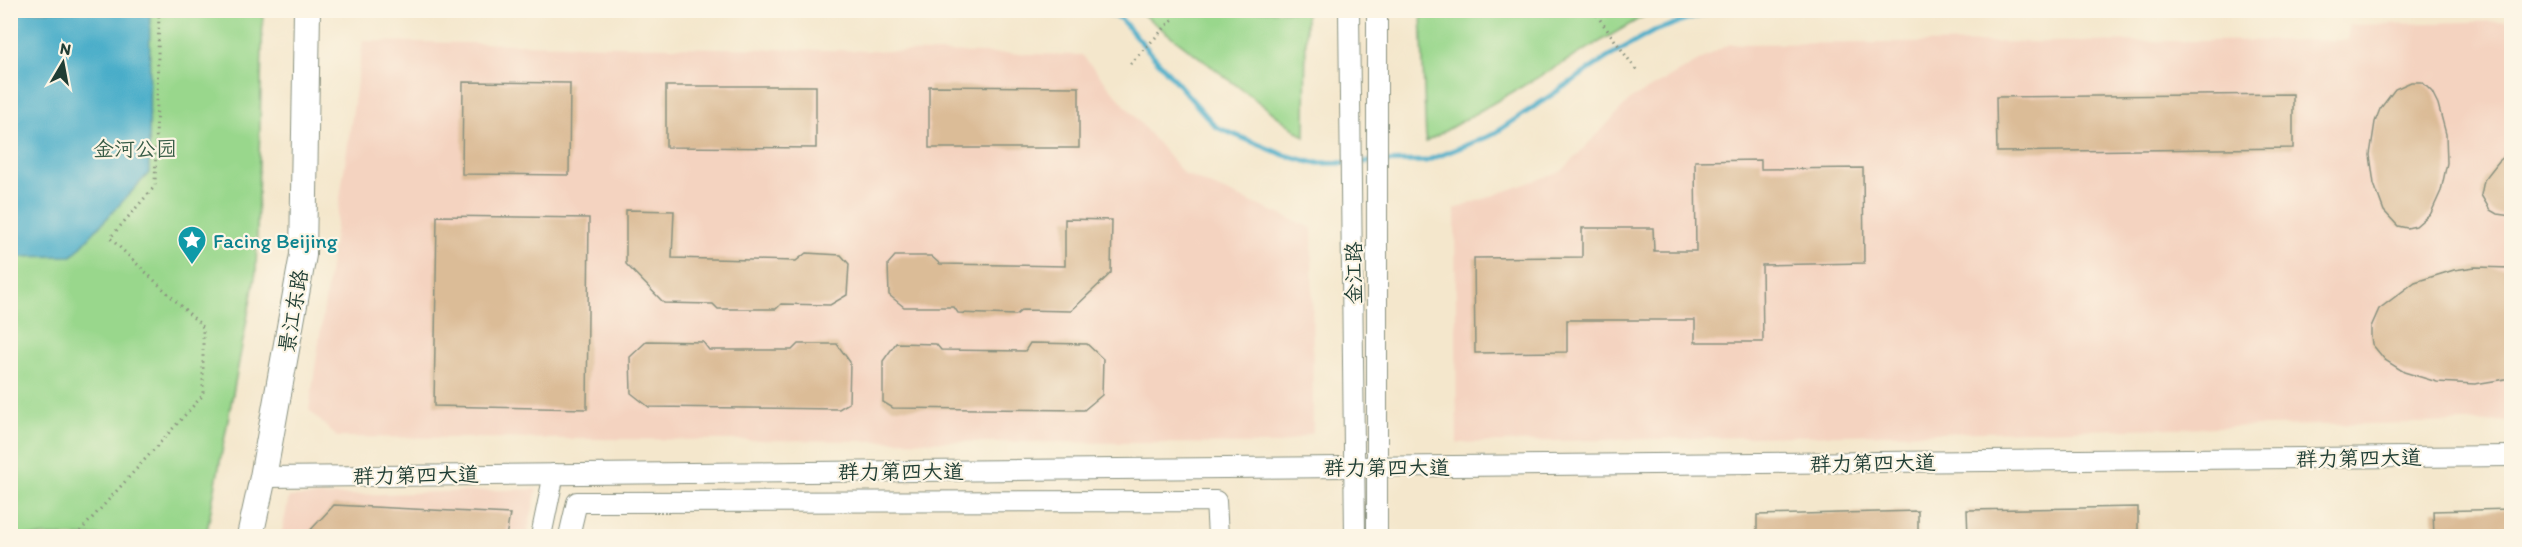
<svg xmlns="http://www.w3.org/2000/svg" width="2522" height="547" font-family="Itim,'LXGW WenKai TC',sans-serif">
<rect width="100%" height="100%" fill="#fcf5e5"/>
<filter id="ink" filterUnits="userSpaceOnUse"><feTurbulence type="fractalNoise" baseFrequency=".0167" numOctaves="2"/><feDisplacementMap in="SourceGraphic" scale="12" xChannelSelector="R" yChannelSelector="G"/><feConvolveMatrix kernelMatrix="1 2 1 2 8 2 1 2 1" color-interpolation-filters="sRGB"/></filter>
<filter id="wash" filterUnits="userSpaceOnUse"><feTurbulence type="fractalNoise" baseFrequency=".008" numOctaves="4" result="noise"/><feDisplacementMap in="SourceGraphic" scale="24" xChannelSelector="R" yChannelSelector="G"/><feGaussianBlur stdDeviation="1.35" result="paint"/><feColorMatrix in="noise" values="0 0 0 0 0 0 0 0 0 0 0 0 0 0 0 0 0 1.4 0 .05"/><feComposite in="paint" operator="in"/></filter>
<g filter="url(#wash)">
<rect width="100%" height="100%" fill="#f4e7cc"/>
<g fill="#f4d3c0">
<polygon points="2511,21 2511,421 1457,443 1455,209 1562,171 1631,99 1729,44 2348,40 2348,25"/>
<polygon points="363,41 1082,55 1184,174 1312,228 1313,433 1280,444 337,437 309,410"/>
<polygon points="537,489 527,536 281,536 289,497"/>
</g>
<g fill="#99d78c" stroke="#5c8a60" stroke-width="1.5">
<polygon points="10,11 263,11 256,272 206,536 11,536"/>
<polygon points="1138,11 1306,11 1305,137"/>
<polygon points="1421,11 1421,10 1653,11 1426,142"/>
</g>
<polygon fill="#49adc9" stroke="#34757e" stroke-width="1.5" points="10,11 150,11 149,173 72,256 11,257"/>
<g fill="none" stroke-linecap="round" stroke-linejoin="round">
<g stroke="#49adc9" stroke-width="5">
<polyline points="1096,10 1120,18 1216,127 1284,155 1314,163 1346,163"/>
<polyline points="1356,162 1426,161 1492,135 1608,57 1654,31 1717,10"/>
</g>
</g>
<g id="blocks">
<g fill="#dbbc97">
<polygon points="463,82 570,83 569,175 462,174"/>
<polygon points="2411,82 2422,82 2432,92 2438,104 2446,134 2447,163 2441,191 2431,213 2416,226 2407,228 2398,226 2384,211 2374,184 2370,155 2375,122 2380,109 2395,89"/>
<polygon points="666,86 816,86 816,148 666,147"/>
<polygon points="929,86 1079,87 1079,148 929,148"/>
<polygon points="2293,94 2293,148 1997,152 1996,97"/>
<polygon points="2511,151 2511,216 2497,214 2490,210 2481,195 2484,180 2499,161"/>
<polygon points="1761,160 1761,169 1863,168 1864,263 1762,265 1763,342 1695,342 1695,320 1567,320 1567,352 1475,353 1474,258 1582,257 1582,228 1653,228 1654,251 1696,251 1695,161"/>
<polygon points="626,210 674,211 672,258 796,261 806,253 841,255 849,264 847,295 830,305 781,304 776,309 718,309 713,304 664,303 626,264"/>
<polygon points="437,216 589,218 587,409 434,406"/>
<polygon points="1065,219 1112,220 1111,273 1071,311 1022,310 1016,315 958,313 954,307 904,307 889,295 888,264 895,256 931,256 940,264 1065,266"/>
<polygon points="2475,267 2511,268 2511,378 2475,384 2437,382 2404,372 2385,360 2372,344 2371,336 2371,327 2379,309 2415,282 2454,270"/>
<polygon points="647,341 703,342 709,350 792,350 798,344 837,344 850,362 849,403 839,409 649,407 631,393 630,357"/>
<polygon points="896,343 936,344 941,350 1025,351 1030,343 1087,344 1103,359 1102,395 1084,410 893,408 883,402 883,361"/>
<polygon points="334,505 510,514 506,537 304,537"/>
<polygon points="2138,507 2138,537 1968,537 1967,510"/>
<polygon points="2511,509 2511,537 2434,537 2433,511"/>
<polygon points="1918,511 1918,537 1757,537 1757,515"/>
</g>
</g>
</g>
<g filter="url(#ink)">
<use href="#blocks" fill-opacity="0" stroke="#8a9280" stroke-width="1.5"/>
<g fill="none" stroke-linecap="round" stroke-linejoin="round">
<g stroke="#8a9280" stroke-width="22">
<g id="minor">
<polyline points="1349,10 1355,536"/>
<polyline points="1377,10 1377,536"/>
<polyline points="263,477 2512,456"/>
<polyline points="541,536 554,474"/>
<polyline points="569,536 577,502 1216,501 1218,536"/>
</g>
</g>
<g stroke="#8a9280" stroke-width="28">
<polyline id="major" points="250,536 263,477 303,255 307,10"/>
</g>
<g stroke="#8a9280" stroke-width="3" stroke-dasharray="1.5 4.5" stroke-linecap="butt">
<polyline points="1593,10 1637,71"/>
<polyline points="1130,64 1175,17"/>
<polyline points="76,536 203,395 203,327 110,238 155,186 159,10"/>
</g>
<use href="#minor" stroke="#fff" stroke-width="20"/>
<use href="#major" stroke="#fff" stroke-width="26"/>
</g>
</g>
<defs>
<g id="sight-pin" transform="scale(1.5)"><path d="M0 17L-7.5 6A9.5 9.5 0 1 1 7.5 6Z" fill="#0f9aa8" stroke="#fcf5e5"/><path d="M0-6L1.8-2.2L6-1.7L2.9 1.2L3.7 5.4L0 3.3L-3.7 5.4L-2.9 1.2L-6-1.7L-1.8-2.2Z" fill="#fff"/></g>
</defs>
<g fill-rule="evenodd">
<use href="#sight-pin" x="192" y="240"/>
</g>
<g text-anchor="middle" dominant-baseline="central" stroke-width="4.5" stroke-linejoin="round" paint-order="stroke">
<g font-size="21" fill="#375c46" stroke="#fcf5e5">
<text x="135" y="148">金河公园</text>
</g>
<g font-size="21" fill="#0d838f" stroke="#fcf5e5" text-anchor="start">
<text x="213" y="240">Facing Beijing</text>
</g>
<g font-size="21" fill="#1f3d34" stroke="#fcf5e5">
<text transform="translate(1353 273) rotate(-90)">金江路</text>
<text transform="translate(293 311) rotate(-80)">景江东路</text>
<text transform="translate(2359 458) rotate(-1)">群力第四大道</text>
<text transform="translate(1873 463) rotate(-1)">群力第四大道</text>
<text x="1387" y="467">群力第四大道</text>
<text x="901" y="471">群力第四大道</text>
<text transform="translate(416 475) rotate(-1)">群力第四大道</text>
</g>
</g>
<rect width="2522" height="547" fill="none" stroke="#fcf5e5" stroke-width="36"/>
<g transform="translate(63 63) rotate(10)" stroke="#fcf5e5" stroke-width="4.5" paint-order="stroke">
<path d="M0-4.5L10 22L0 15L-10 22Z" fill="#1f3d34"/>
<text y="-9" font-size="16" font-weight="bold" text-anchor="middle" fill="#1f3d34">N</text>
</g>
</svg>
